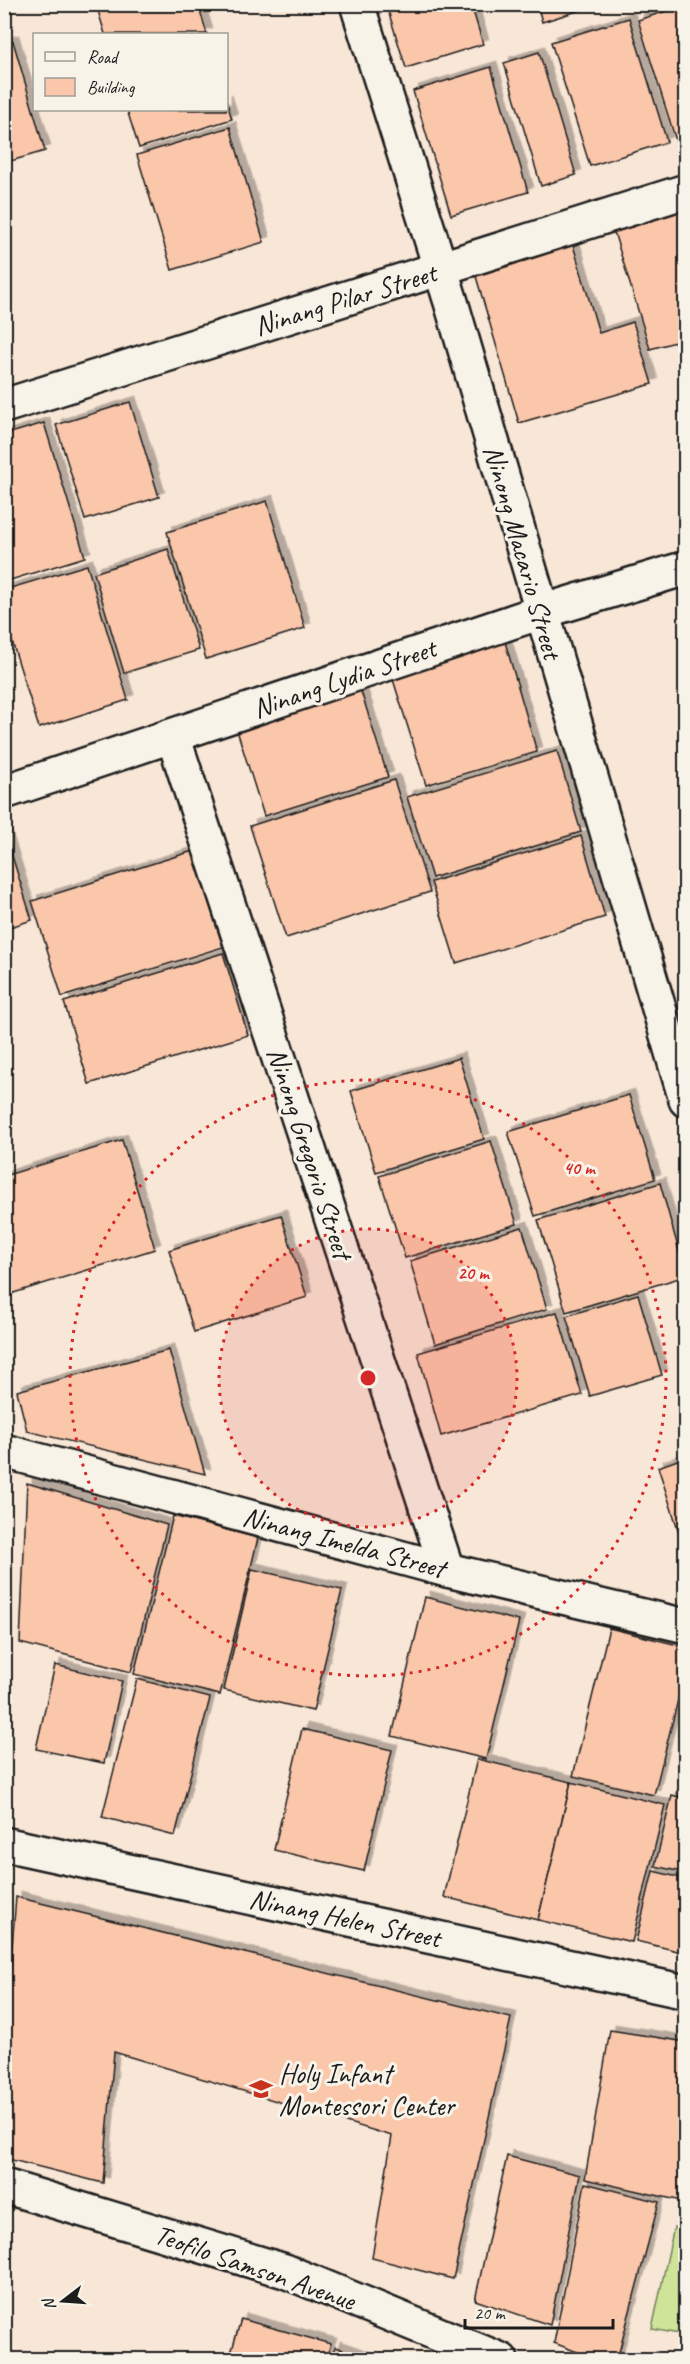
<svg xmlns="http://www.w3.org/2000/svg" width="690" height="2364" font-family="Caveat,sans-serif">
<defs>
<filter id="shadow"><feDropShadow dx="5.5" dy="-5.5" stdDeviation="0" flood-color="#0004"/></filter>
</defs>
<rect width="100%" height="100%" fill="#f8e6d6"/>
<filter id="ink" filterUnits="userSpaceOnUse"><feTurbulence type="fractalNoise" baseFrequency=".0167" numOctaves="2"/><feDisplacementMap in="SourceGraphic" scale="12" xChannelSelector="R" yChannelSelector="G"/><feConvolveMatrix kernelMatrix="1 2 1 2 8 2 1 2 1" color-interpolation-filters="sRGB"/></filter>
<g filter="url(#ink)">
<polygon fill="#cee499" stroke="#75805a" stroke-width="1.5" points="674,2227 685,2230 685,2335 652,2329"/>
<g fill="#fbc7ab" stroke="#1c1c1c" stroke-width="1.5" filter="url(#shadow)">
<polygon points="96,4 198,4 207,34 105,34"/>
<polygon points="386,4 471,4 483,44 406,68"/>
<polygon points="537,4 600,4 542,22"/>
<polygon points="686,5 686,141 677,144 638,20"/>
<polygon points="629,18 667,142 590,166 551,42"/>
<polygon points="13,41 45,151 4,163 4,43"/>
<polygon points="539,52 576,175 541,186 504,63"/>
<polygon points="491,67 528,192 451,215 413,91"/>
<polygon points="226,100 232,119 139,148 127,110 226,110"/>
<polygon points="230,127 264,242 172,270 137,155"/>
<polygon points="686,210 686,339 650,349 614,232"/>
<polygon points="573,245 599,333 633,322 652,384 519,423 475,273"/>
<polygon points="130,402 159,497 85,520 56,425"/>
<polygon points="44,423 85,557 4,582 4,435"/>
<polygon points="267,501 305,628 206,659 167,532"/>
<polygon points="168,549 199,650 124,673 94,573"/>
<polygon points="87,565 128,700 39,728 4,616 4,590"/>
<polygon points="503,635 537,752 426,785 391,673"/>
<polygon points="359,685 388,777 264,816 235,724"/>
<polygon points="557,751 581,832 432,878 407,797"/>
<polygon points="394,780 430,892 286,938 250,826"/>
<polygon points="686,806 686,833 678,808"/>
<polygon points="4,830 32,920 4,929"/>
<polygon points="581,836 605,917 456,963 431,882"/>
<polygon points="193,851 223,947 62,997 32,901"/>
<polygon points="223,953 248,1035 89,1084 64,1002"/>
<polygon points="459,1058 484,1139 376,1172 351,1091"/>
<polygon points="629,1095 655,1179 535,1216 508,1132"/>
<polygon points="122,1140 155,1249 4,1296 4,1176"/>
<polygon points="491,1141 517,1224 405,1258 379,1176"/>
<polygon points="660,1183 686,1276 566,1312 538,1220"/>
<polygon points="281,1215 307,1297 194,1332 169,1250"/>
<polygon points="522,1227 547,1309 435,1344 410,1261"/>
<polygon points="638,1294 662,1375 590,1396 566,1316"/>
<polygon points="557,1312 582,1395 441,1436 418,1353"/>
<polygon points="169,1350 205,1474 27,1431 17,1391"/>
<polygon points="686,1457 686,1554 658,1467"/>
<polygon points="27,1483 167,1525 131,1672 20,1643"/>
<polygon points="173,1516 258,1538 220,1695 134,1674"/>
<polygon points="252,1569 342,1590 313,1711 224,1690"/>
<polygon points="425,1597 519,1621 486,1759 392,1736"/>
<polygon points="609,1628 686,1647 686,1668 654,1795 573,1776"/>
<polygon points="55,1665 122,1681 104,1763 36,1749"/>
<polygon points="137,1679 210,1698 175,1836 102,1817"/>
<polygon points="302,1729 392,1750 364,1871 274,1850"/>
<polygon points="477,1759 571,1782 538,1920 444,1897"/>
<polygon points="571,1782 665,1805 632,1942 538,1920"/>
<polygon points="672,1795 686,1799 686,1873 655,1866"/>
<polygon points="653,1871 686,1879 686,1953 636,1941"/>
<polygon points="16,1897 511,2018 453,2279 372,2258 392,2136 114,2052 103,2183 4,2158 4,2048"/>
<polygon points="610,2030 686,2042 686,2202 585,2179"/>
<polygon points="507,2156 580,2175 550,2325 475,2300"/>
<polygon points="585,2183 659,2202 617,2360 598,2360 554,2343"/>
<polygon points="241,2319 331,2344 325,2360 229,2360"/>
<polygon points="335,2347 371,2360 330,2360"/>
</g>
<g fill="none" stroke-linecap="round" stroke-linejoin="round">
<g stroke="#1c1c1c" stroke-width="38">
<g id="minor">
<polyline points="4,406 686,191"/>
<polyline points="173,736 447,1570"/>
<polyline points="4,792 541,612 686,568"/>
<polyline points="4,1451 447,1570 686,1626"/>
<polyline points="4,1844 686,1992"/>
</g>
</g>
<g stroke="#1c1c1c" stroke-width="38">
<polyline id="tertiary" points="357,4 451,302 686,1100"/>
</g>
<g stroke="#1c1c1c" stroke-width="38">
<polyline id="secondary" points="4,2186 285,2271 501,2360"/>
</g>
<use href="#minor" stroke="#f7f3e8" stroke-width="33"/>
<use href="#tertiary" stroke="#f7f3e8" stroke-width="33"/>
<use href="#secondary" stroke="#f7f3e8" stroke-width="33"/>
</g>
</g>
<circle cx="368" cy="1378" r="149" fill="#d62828" fill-opacity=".12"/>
<g fill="none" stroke="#d62828" stroke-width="3" stroke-dasharray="3 6">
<circle cx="368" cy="1378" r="149"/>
<circle cx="368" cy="1378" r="298"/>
</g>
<defs>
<g id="school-bare" transform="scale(1.8)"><path d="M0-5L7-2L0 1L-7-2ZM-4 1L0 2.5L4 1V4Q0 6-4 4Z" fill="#c8321e" stroke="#f7f3e8" stroke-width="2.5" paint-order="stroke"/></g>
</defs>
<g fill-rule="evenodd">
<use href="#school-bare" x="261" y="2089"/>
</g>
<g text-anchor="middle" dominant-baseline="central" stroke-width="6" stroke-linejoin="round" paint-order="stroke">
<g font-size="28" fill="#1c1c1c" stroke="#f7f3e8">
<text transform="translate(345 299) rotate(-17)">Ninang Pilar Street</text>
<text transform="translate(523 552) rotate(74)">Ninong Macario Street</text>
<text transform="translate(344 678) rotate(-19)">Ninang Lydia Street</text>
<text transform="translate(310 1153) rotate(72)">Ninong Gregorio Street</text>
<text transform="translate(344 1542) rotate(15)">Ninang Imelda Street</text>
<text transform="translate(345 1918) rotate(12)">Ninang Helen Street</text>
<text transform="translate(255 2267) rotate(19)">Teofilo Samson Avenue</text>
</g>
<g font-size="28" fill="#1c1c1c" stroke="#f7f3e8" text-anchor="start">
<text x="279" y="2073">Holy Infant<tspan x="279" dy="32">Montessori Center</tspan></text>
</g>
</g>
<circle cx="368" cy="1378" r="9" fill="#d62828" stroke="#f7f3e8" stroke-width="3"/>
<g font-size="18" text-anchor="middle" font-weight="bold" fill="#d62828" stroke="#f7f3e8" stroke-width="6" stroke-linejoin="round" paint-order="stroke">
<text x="579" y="1174">40 m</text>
<text x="473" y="1279">20 m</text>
</g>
<rect width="690" height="2364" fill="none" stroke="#f7f3e8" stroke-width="24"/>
<rect x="12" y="12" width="666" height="2340" fill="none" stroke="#1c1c1c" stroke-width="2" filter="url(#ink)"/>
<rect x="33" y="33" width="195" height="78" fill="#f7f3e8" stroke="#9f9d96" stroke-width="1.5"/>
<rect x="45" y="52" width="30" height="9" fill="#f7f3e8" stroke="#9f9d96" stroke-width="1.5"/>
<text x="87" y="63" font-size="18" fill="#1c1c1c">Road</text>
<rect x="45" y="78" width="30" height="18" fill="#fbc7ab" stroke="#9f9d96" stroke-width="1.5"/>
<text x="87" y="93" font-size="18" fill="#1c1c1c">Building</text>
<g transform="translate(63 2301) rotate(253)" stroke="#f7f3e8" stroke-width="4.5" paint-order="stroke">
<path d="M0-4.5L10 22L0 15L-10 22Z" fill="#1c1c1c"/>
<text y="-9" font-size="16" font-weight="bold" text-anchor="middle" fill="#1c1c1c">N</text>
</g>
<path d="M465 2319v9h148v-9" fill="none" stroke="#1c1c1c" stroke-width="3"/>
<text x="474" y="2319" font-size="18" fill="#1c1c1c" stroke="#f7f3e8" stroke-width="4.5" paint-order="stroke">20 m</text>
</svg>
